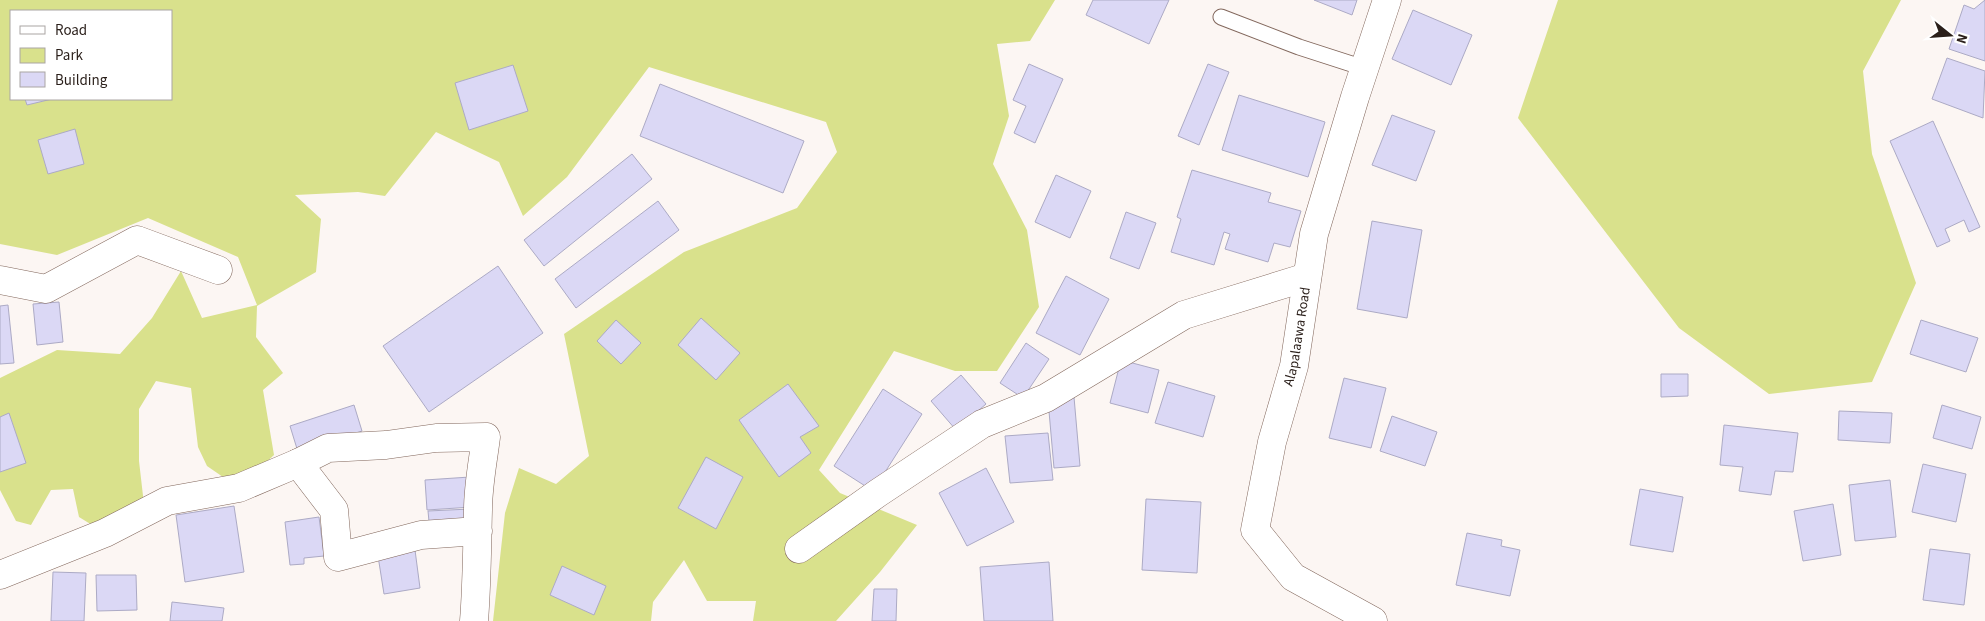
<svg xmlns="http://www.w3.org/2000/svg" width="1985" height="621" font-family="'Source Sans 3',sans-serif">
<rect width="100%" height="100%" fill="#fcf6f3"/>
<g fill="#d9e18c" fill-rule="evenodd">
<path d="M0,0H1055L1030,41L997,44L1009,116L993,164L1027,230L1039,307L997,371H955L894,351L819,470L840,493L917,525L880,572L836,621H753L756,601H707L684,560L653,602L651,621H493L505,513L519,468L556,484L589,456L564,334L684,252L797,208L837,152L826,122L649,67L567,177L523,216L499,162L436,132L385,196L358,192L295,195L321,219L316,272L257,306L256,337L283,373L263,390L274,455L239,488L207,466L198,447L191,388L156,381L139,409V461L145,513L105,533L79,517L73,489L51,490L31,525L16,521L0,490V378L57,350L120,354L152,318L181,271L202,318L257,305L238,257L148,218L57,255L0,244ZM11,11H171V99H11Z"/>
<polygon points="1558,0 1901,0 1863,71 1872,154 1916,283 1872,382 1769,394 1679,328 1518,118"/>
</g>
<g fill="#dbd8f5" stroke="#acaac5">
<polygon points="1093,0 1169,0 1149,44 1086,15"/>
<polygon points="1314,0 1357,0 1352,15"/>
<polygon points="1985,0 1985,61 1949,49 1964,5 1974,9"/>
<polygon points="1413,10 1472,35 1451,85 1392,59"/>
<polygon points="1947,58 1985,71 1983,118 1932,99"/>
<polygon points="1029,64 1063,79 1035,143 1014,133 1026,106 1013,100"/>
<polygon points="1208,64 1229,72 1199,145 1178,136"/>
<polygon points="513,65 528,111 469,130 455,83"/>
<polygon points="660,84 804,141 783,193 640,136"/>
<polygon points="1239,95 1325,122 1308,177 1222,150"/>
<polygon points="25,99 52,99 27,105"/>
<polygon points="1392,115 1435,131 1416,181 1372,165"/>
<polygon points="1933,121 1980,227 1969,232 1964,220 1945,229 1950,241 1937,247 1890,141"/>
<polygon points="75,129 84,164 48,174 38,140"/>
<polygon points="632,154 652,179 544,266 524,240"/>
<polygon points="1192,170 1271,193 1268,202 1301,211 1290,247 1274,243 1268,262 1225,249 1230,234 1224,232 1214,265 1171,252 1181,219 1177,217"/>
<polygon points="1056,175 1091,191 1070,238 1035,222"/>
<polygon points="658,201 679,230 576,308 555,279"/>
<polygon points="1126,212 1156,223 1139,269 1110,258"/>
<polygon points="1372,221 1422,230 1407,318 1357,309"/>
<polygon points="498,266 543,333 429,412 383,346"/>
<polygon points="1066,276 1109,299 1080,355 1036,333"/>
<polygon points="59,302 63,342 37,345 33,304"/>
<polygon points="8,305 14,363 0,364 0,306"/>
<polygon points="701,318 740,353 716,380 678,345"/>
<polygon points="616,320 641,343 621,364 597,341"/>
<polygon points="1921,320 1978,338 1966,372 1910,354"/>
<polygon points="1026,343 1049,359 1023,398 1000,383"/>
<polygon points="1121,360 1159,370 1148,413 1110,403"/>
<polygon points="1661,374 1688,374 1688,396 1661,397"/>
<polygon points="961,375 986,404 956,430 931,401"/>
<polygon points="1344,378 1386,388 1371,448 1329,438"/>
<polygon points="1168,382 1215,396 1203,437 1155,423"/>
<polygon points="788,384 819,426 800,437 811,453 779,477 739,420"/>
<polygon points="883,389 922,414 873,491 834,466"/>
<polygon points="1074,397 1080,466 1054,468 1048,400"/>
<polygon points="354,405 362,431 298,452 290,426"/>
<polygon points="1942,405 1981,417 1972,449 1933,438"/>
<polygon points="1839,411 1892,413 1890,443 1838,440"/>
<polygon points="9,413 26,463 0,472 0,417"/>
<polygon points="1392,416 1437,432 1425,466 1380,451"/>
<polygon points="1724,425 1798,433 1793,472 1775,471 1771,495 1739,491 1743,467 1720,465"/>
<polygon points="1048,433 1053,480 1010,483 1005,436"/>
<polygon points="706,457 743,477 716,529 678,508"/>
<polygon points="1923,464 1966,474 1956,522 1912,512"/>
<polygon points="986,468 1014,522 967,546 939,493"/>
<polygon points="470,477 472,507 427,510 425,480"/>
<polygon points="1890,480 1896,537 1855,541 1849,485"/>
<polygon points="1640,489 1683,497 1673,552 1630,545"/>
<polygon points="1146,499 1201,502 1197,573 1142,570"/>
<polygon points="1833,504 1841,555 1803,561 1794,511"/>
<polygon points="234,506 244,572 185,582 176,515"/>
<polygon points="470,509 471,530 430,532 428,511"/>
<polygon points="319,517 324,556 304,558 304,564 290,565 285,522"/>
<polygon points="1467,533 1502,540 1501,546 1520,550 1510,596 1456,585"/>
<polygon points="1930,549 1970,554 1964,605 1923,600"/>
<polygon points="415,550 420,588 384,594 378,556"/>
<polygon points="1049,562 1053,621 984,621 980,567"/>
<polygon points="562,566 606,586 594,615 550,595"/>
<polygon points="53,572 86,573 84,621 51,621"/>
<polygon points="96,575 136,575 137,610 97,611"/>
<polygon points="874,589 897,589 896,621 872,621"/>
<polygon points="172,602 224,608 222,621 170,621"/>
</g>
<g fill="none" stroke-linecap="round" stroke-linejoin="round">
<g stroke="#82675c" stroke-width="17">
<polyline id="lane" points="1221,17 1299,47 1364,68"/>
</g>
<g stroke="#82675c" stroke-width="29">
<g id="street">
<polyline points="0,280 46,289 137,240 218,270"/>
<polyline points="799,549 878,493 982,424 1046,398 1184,315 1307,277"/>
<polyline points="0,575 105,533 167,501 239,488 298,463"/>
<path d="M474,621C477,584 477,547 478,510C478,486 483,461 486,437L436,438L386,445L328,448L298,463L334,510L338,557L421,535L478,531"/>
<path id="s1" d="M1373,621L1293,577L1255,530L1272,442L1294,366L1314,234L1355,97L1387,0"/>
</g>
</g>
<use href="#lane" stroke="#fff" stroke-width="15"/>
<use href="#street" stroke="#fff" stroke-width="28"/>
</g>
<g text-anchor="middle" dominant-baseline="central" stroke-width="4.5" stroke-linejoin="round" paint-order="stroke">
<g font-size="14" fill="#2a1f1a" stroke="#fff">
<text stroke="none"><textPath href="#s1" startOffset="350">Alapalaawa Road</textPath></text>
</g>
</g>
<rect x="10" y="10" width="162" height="90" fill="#ffffff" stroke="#aaa5a3"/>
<rect x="20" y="26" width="25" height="8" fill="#ffffff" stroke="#aaa5a3"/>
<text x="55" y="35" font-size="15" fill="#2a1f1a">Road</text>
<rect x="20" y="48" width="25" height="15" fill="#d9e18c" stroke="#aaa5a3"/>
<text x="55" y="60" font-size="15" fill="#2a1f1a">Park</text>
<rect x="20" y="72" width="25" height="15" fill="#dbd8f5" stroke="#aaa5a3"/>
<text x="55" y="85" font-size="15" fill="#2a1f1a">Building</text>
<g transform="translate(1950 35) rotate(107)" stroke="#ffffff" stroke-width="4" paint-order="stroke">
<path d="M0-4L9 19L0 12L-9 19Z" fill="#2a1f1a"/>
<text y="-8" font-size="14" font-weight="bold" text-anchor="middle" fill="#2a1f1a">N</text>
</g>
</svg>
